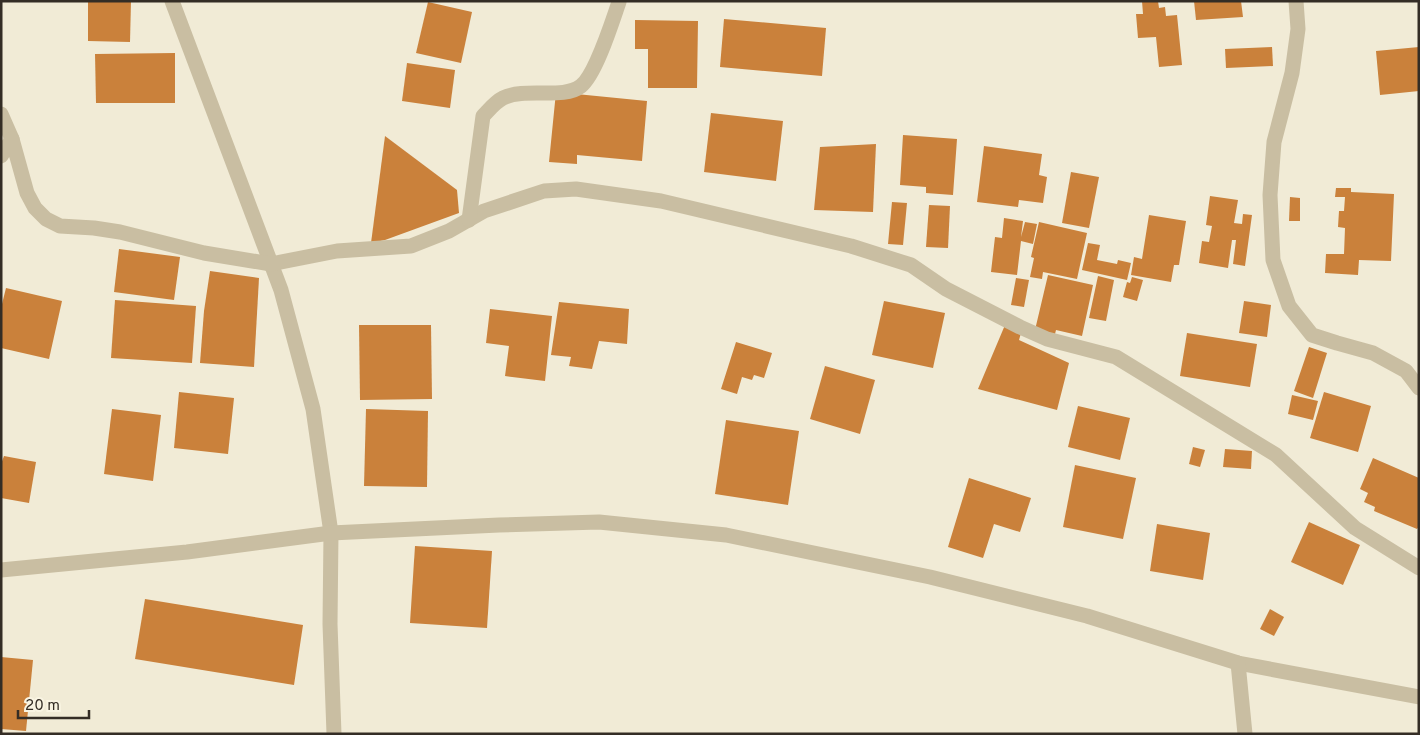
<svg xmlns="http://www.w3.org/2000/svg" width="1420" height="735" font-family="Overpass,sans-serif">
<rect width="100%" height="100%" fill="#f1ebd6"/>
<g fill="#ca813b">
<polygon points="88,1 131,1 130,42 88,41"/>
<polygon points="1142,1 1158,1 1159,8 1165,7 1166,16 1177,15 1182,65 1159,67 1156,37 1138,38 1136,14 1143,14"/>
<polygon points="1194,1 1241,1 1243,17 1196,20"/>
<polygon points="428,2 472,12 461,63 416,53"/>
<polygon points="724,19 826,28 822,76 720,67"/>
<polygon points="635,20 698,21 697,88 648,88 648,49 635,49"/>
<polygon points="1272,47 1273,66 1226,68 1225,49"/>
<polygon points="1419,47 1419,91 1380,95 1376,51"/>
<polygon points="175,53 175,103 96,103 95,54"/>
<polygon points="407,63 455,70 450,108 402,101"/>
<polygon points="556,92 647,101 642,161 577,155 577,164 549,162"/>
<polygon points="711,113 783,121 776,181 704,172"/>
<polygon points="903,135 957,139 953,195 926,193 926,187 900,185"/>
<polygon points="385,136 457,190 459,213 385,240 371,243"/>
<polygon points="876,144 873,212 814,210 820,147"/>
<polygon points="984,146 1042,154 1039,175 1047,177 1043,203 1019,200 1018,207 977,202"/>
<polygon points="1071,172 1099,177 1089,228 1062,223"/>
<polygon points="1336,188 1351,188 1351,192 1394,194 1391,261 1359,260 1358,275 1325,273 1326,254 1344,254 1345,228 1338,227 1339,211 1344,211 1345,197 1335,197"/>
<polygon points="1210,196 1238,200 1234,223 1242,224 1243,214 1252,215 1245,266 1233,264 1236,240 1232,240 1228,268 1199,263 1202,241 1209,242 1212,226 1206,225"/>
<polygon points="1290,197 1300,198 1300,221 1289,221"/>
<polygon points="892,202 907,203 903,245 888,244"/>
<polygon points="929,205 950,206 948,248 926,247"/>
<polygon points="1149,215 1186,221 1179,265 1174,265 1171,282 1131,275 1134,257 1142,259"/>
<polygon points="1004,218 1023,221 1021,237 1025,222 1037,224 1033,244 1021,241 1017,275 991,272 995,237 1002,238"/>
<polygon points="1039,222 1087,233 1077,279 1043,272 1042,279 1030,277 1034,258 1031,257"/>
<polygon points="1088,243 1100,245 1097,260 1117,264 1118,260 1131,263 1127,280 1082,270"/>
<polygon points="119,249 180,257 174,300 114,292"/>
<polygon points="210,271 259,278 254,367 200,363 204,311"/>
<polygon points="1048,275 1093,285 1082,336 1056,330 1055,334 1035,330"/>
<polygon points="1098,276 1114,280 1106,321 1089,318"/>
<polygon points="1132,277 1143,280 1137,301 1123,297 1127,282 1130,283"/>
<polygon points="1016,278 1029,280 1024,307 1011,305"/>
<polygon points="6,288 62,301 49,359 1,348 1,308"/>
<polygon points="115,300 196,306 192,363 111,358"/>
<polygon points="884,301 945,313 933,368 872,355"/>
<polygon points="1244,301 1271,305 1267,337 1239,333"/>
<polygon points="559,302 629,309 627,344 599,341 592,369 569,366 571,357 551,355"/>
<polygon points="490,309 552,316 545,381 505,376 509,346 486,343"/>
<polygon points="359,325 431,325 432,399 360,400"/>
<polygon points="1005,325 1021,333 1019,340 1069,363 1057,410 978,389"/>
<polygon points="1187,333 1257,344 1250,387 1180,376"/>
<polygon points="736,342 772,353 764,378 754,375 752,380 742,377 737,394 721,389"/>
<polygon points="1309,347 1327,353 1313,398 1294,391"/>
<polygon points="825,366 875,380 860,434 810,419"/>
<polygon points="179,392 234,398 228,454 174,448"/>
<polygon points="1324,392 1371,406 1358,452 1310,438"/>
<polygon points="1292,395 1318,401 1313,420 1288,414"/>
<polygon points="1078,406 1130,418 1120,460 1068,447"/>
<polygon points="112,409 161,415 153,481 104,474"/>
<polygon points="366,409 428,411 427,487 364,486"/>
<polygon points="726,420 799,431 788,505 715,494"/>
<polygon points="1193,447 1205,450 1200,467 1189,464"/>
<polygon points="1225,449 1252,451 1251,469 1223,467"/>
<polygon points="4,456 36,462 29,503 1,498 1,464"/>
<polygon points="1373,458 1419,478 1419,526 1417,529 1374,511 1375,507 1364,502 1368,493 1360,489"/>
<polygon points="1075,465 1136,478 1123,539 1063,527"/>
<polygon points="969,478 1031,498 1020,532 994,524 983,558 948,547"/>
<polygon points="1309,522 1360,545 1343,585 1291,562"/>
<polygon points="1157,524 1210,533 1203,580 1150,571"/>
<polygon points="415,546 492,551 487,628 410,623"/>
<polygon points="145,599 303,625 294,685 135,659"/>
<polygon points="1270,609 1284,617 1274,636 1260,629"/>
<polygon points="1,657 33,660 26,731 1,729"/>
</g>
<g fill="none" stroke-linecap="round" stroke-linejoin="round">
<g stroke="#c9bea2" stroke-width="15">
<polyline points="172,1 281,290 313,409 331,533 330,624 334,734"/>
<polyline points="1296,1 1298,29 1292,73 1274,142 1270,195 1273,260 1289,306 1312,335 1337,343 1373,353 1406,371 1419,388"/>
<polyline points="1,114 12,139"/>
<polyline points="1,156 12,139 27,193 35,208 46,219 60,226 94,228 120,232 204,253 271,264 337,251 411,246 449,231 484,211 544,191 576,189 661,201 851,246 911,265 946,289 1020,327 1047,339 1116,357 1276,455 1355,528 1419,568"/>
<path d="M469,220L483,116C489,110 495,102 503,98C526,87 563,100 581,86C596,74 612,22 619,2"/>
<polyline points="1,570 187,552 331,533 499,525 599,522 726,535 930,577 1087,616 1238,663 1419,697"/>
<polyline points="1238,663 1245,734"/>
</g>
</g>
<rect width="1420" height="735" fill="none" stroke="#342d25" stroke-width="5"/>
<path d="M18 710v8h71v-8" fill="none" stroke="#342d25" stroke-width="2.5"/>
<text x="25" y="710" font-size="15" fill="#342d25" stroke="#f9f4e2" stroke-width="4" paint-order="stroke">20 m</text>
</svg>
